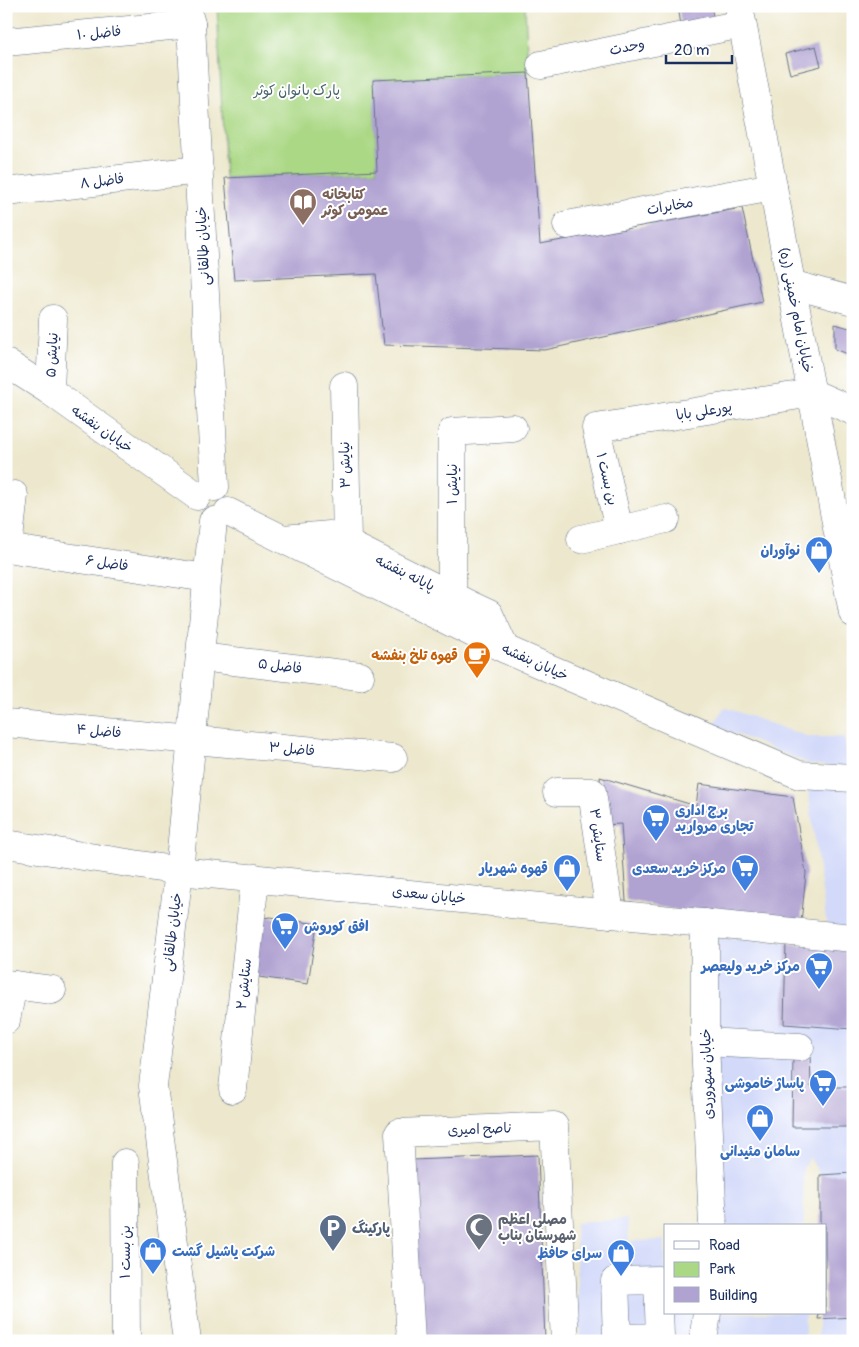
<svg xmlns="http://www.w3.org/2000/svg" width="859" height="1347" font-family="Pangolin,'Playpen Sans Arabic',sans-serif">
<rect width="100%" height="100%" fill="#fff"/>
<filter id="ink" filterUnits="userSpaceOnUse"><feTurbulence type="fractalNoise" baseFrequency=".02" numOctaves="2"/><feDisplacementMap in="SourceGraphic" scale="10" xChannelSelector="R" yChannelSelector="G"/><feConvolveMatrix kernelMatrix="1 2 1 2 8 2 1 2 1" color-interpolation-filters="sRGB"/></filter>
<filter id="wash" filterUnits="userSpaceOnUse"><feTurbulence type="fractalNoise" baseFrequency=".0096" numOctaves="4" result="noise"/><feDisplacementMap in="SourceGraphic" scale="20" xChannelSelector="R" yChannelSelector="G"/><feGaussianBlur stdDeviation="1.12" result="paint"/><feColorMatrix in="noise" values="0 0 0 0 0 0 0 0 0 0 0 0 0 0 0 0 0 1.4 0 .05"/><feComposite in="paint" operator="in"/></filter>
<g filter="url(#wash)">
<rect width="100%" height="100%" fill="#ede8cd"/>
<g fill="#d2d9f9">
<polygon points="724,707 809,737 844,737 850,769 810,764 714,725"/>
<polygon points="807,783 853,786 853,881 850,882 853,904 853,931 827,927"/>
<polygon points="718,938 786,943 784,1023 853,1029 853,1087 811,1087 810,1043 714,1036"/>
<polygon points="716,1049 793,1053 792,1127 853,1127 853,1173 820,1175 810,1158 803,1168 804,1226 722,1226"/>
<polygon points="627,1219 629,1241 665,1240 665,1313 696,1313 694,1341 580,1341 575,1223"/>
<polygon points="719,1313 805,1313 805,1341 717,1341"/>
<polygon points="853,1317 853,1341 818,1341 818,1319"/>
</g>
<polygon fill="#abd885" stroke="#638472" points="217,6 525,6 528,73 374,80 377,171 225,178"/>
<g id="blocks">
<g fill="#b0a2d1">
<polygon points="678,6 711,6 714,20 682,32"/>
<polygon points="816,46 821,66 790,74 785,54"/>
<polygon points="528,73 540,244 742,208 762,302 545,350 384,345 376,274 234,280 225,178 377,171 373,80"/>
<polygon points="835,324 853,329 853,356 835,349"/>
<polygon points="600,777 696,806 699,784 793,797 806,873 801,923 683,911 626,901 621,824 603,825"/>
<polygon points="270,917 317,924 308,984 252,976 263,918"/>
<polygon points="786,943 853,951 853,1029 784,1024"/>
<polygon points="793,1053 810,1054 811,1087 853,1087 853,1127 792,1127"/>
<polygon points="538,1155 545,1341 420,1341 412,1160"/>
<polygon points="853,1173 853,1317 818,1319 819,1313 825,1313 825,1226 820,1226 820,1175"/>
</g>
</g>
</g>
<g filter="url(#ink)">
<use href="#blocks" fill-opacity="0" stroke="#647085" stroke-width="1"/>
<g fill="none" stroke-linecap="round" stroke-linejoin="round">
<g stroke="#647085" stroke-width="29">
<g id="minor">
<polyline points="6,42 191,24"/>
<polyline points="541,65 742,24"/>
<polyline points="6,192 199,170"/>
<polyline points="567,225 773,187"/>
<polyline points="791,284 853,301"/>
<polyline points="344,386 347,543"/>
<polyline points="50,391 53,319"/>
<polyline points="228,512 505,649 544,666 799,775 853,778"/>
<polyline points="619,530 596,428 812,393 853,411"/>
<polyline points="283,539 330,535 474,607 489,614 505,649"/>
<polyline points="581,539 666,519"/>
<polyline points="6,548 207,578"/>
<polyline points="8,548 14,495"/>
<polyline points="452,596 452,432 513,428"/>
<polyline points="200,657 360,676"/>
<polyline points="6,723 393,758"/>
<polyline points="557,792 592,792 610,914"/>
<polyline points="6,844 179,871 853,938"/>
<polyline points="705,923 705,1042 713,1226"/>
<polyline points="6,984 52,990"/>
<polyline points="6,1020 13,985"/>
<polyline points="705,1042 800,1047"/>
<polyline points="233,1089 255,878"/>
<polyline points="125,1163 126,1341"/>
<polygon points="658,1280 660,1337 617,1338 615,1281"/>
<polyline points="411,1341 399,1133 554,1126 565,1341"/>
<polyline points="703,1341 707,1313"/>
</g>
</g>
<g stroke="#647085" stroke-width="29">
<g id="major">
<polyline points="186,6 191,24 215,487"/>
<polyline points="739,6 853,613"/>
<polyline points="6,363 50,391 197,496"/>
<polyline points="187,1341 153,1086 179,871 213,521"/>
</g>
</g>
<use href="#minor" stroke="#fff" stroke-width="28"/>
<use href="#major" stroke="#fff" stroke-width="28"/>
</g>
</g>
<defs>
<g id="library-pin" transform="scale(1.4375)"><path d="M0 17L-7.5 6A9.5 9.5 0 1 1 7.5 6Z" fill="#8d6e63" stroke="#fff"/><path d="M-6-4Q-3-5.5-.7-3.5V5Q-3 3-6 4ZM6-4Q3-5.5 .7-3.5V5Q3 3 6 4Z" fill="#fff"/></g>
<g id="shop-pin" transform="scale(1.4375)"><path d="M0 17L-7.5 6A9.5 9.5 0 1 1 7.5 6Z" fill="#3f7fe0" stroke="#fff"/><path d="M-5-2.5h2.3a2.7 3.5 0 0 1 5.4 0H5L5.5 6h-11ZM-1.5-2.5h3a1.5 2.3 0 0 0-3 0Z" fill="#fff"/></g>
<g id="cafe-pin" transform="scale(1.4375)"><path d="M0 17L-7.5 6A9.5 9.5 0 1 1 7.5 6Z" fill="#e8710a" stroke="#fff"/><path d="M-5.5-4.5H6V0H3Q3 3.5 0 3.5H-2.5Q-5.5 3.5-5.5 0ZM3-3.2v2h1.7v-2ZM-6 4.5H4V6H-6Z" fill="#fff"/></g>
<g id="supermarket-pin" transform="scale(1.4375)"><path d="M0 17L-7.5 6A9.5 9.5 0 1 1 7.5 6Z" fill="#3f7fe0" stroke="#fff"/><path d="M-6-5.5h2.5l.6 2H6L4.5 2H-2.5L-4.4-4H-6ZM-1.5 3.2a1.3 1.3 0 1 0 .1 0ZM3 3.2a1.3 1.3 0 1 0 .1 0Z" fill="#fff"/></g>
<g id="mosque-pin" transform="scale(1.4375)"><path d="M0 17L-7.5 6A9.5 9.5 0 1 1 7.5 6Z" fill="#6b7280" stroke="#fff"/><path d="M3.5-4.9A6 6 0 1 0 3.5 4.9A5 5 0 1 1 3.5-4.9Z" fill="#fff"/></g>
<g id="parking-pin" transform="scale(1.4375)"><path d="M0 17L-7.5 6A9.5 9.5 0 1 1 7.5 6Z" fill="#5c6f8a" stroke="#fff"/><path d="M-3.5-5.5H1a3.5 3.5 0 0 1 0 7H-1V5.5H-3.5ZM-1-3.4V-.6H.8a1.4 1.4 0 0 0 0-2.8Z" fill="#fff"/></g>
</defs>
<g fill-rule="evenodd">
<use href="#library-pin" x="303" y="202"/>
<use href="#shop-pin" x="819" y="550"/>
<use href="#cafe-pin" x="477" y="655"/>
<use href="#supermarket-pin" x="656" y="818"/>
<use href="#shop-pin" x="567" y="868"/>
<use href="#supermarket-pin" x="745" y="868"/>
<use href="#supermarket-pin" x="285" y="926"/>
<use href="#supermarket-pin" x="819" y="966"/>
<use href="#supermarket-pin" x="823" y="1083"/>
<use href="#shop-pin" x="760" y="1118"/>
<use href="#mosque-pin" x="479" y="1227"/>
<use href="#parking-pin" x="333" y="1228"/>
<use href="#shop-pin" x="153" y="1251"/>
<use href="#shop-pin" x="621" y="1253"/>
</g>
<g text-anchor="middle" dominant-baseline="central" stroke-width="4" stroke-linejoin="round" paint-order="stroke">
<g font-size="14" fill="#1b2f5e" stroke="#fff">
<text transform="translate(99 33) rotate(-5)">فاضل ۱۰</text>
<text transform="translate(627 47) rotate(-12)">وحدت</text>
<text transform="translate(102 181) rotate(-7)">فاضل ۸</text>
<text transform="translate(670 206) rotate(-10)">مخابرات</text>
<text transform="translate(203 246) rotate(-93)">خیابان طالقانی</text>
<text transform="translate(796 310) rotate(79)">خیابان امام خمینی (ره)</text>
<text transform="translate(52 355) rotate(-87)">نیایش ۵</text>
<text transform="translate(704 411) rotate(-9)">پورعلی بابا</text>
<text transform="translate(102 429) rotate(35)">خیابان بنفشه</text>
<text transform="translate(345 465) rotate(-91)">نیایش ۳</text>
<text transform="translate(607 479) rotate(77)">بن بست ۱</text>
<text transform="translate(452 484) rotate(-90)">نیایش ۱</text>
<text transform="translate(107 563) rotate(8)">فاضل ۶</text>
<text transform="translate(405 573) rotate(26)">پایانه بنفشه</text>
<text transform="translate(535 662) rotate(24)">خیابان بنفشه</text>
<text transform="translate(280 666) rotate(7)">فاضل ۵</text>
<text transform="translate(99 731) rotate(5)">فاضل ۴</text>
<text transform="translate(292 749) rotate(5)">فاضل ۳</text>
<text transform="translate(598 835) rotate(82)">ستایش ۳</text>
<text transform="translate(429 895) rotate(6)">خیابان سعدی</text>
<text transform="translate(172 932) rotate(-83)">خیابان طالقانی</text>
<text transform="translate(244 984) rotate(-84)">ستایش ۲</text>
<text transform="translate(707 1074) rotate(-92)">خیابان سهروردی</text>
<text transform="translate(480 1129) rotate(-2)">ناصح امیری</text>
<text transform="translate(125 1252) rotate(-90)">بن بست ۱</text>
</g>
<g font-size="14" fill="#46626a" stroke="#fff">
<text x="297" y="90">پارک بانوان کوثر</text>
</g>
<g font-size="14" font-weight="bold" fill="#785e54" stroke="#fff" text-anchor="start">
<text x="322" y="194">کتابخانه<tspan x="322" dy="16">عمومی کوثر</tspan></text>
</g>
<g font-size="14" font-weight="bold" fill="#366cbe" stroke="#fff" text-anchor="end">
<text x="800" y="550">نوآوران</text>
<text x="675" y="810" text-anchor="start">برج اداری<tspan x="675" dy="16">تجاری مروارید</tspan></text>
<text x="548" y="868">قهوه شهریار</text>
<text x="726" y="868">مرکز خرید سعدی</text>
<text x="304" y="926" text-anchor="start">افق کوروش</text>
<text x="800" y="966">مرکز خرید ولیعصر</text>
<text x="804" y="1083">پاساژ خاموشی</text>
<text x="760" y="1151" text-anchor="middle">سامان مئیدانی</text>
<text x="172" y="1251" text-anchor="start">شرکت یاشیل گشت</text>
<text x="602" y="1253">سرای حافظ</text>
</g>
<g font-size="14" font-weight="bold" fill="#c56008" stroke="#fff" text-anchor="end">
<text x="458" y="655">قهوه تلخ بنفشه</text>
</g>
<g font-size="14" font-weight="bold" fill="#5b616d" stroke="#fff" text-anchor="start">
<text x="498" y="1219">مصلی اعظم<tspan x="498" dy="16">شهرستان بناب</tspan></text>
</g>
<g font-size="14" font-weight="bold" fill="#4e5e75" stroke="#fff" text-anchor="start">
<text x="352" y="1228">پارکینگ</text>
</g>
</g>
<rect width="859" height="1347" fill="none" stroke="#fff" stroke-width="25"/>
<rect x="664" y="1224" width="162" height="90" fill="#ffffff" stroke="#a4acbf"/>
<rect x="674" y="1241" width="25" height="8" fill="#ffffff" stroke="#a4acbf"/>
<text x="709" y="1250" font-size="15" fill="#1b2f5e">Road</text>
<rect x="674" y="1262" width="25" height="15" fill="#abd885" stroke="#a4acbf"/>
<text x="709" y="1274" font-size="15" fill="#1b2f5e">Park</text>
<rect x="674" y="1287" width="25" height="15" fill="#b0a2d1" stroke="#a4acbf"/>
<text x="709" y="1300" font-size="15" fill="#1b2f5e">Building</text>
<path d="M666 55v8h66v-8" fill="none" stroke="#1b2f5e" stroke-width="2.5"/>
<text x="674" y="55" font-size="15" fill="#1b2f5e" stroke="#ffffff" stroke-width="4" paint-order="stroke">20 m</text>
</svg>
